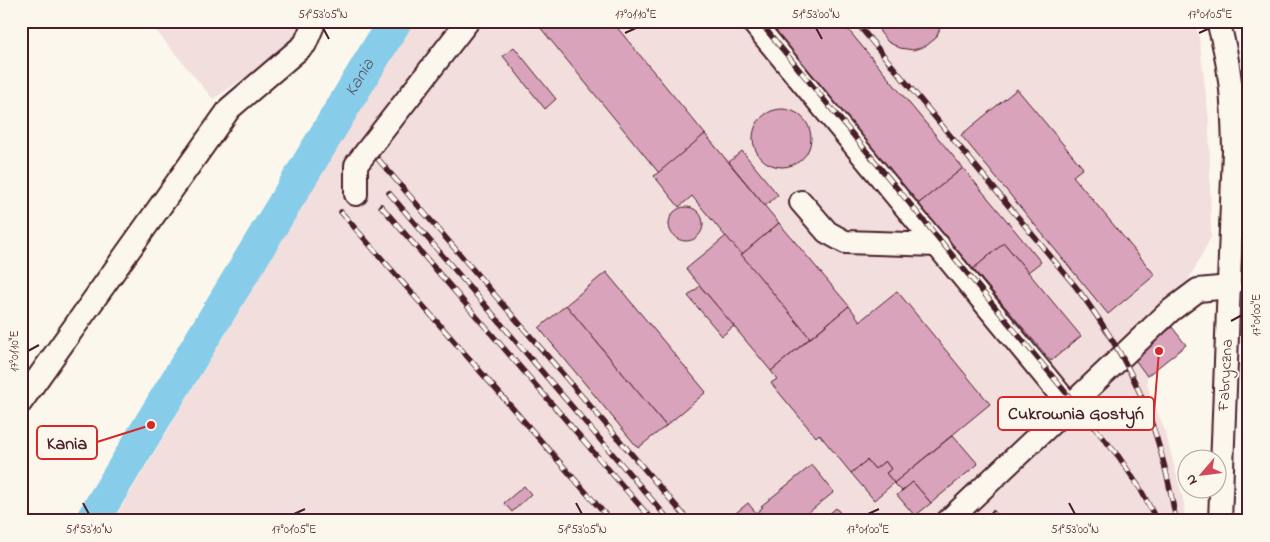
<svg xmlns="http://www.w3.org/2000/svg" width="1270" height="542" font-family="'Indie Flower',sans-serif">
<rect width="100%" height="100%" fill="#fbf7ec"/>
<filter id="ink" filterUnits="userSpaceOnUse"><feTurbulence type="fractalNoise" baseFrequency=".02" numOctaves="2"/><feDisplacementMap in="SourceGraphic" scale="10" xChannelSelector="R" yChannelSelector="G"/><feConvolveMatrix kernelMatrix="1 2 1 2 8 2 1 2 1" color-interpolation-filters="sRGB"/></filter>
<g filter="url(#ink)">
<g fill="#f1dedd">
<polygon points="148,21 328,21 213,99"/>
<polygon points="413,21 1194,21 1199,37 1209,120 1211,237 1188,281 1166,299 1181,319 1133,357 1147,376 1147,385 1165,431 1184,503 1185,521 113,521"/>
</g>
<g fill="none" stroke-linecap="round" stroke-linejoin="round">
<path stroke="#87cce8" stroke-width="34" id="s1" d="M92,521L395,21"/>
</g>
<g fill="#d9a3bb" stroke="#4a1f2b">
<polygon points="535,21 618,21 615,25 705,134 659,173"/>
<polygon points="768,21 841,21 963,168 918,204"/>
<polygon points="878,21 943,21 936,38 926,46 913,50 900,48 888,42 880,32"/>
<polygon points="514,47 556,99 545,109 503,56"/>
<polygon points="1017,89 1083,168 1073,176 1155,275 1108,314 961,135"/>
<circle cx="782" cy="138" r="29"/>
<polygon points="705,134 779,223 741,255 692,196 679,207 654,176"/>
<polygon points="742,151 778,195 765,206 729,162"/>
<polygon points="963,168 1041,262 1028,272 1004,243 973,269 918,204"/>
<circle cx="686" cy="224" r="17"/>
<polygon points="779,223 849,306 810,338 741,255"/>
<polygon points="726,236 810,338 771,371 686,269"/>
<polygon points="1004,243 1081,336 1051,361 973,269"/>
<polygon points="606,272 706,392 666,426 566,305"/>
<polygon points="700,286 734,326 722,336 688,296"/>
<polygon points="897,291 990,404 894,483 886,473 891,469 885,461 875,469 867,460 851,473 819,434 816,437 771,383 777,379 771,371 849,306 860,321"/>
<polygon points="566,305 666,426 638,448 539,328"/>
<polygon points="1172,327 1186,345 1147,376 1133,357"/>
<polygon points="953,435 978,464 931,503 913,482 902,491 894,483"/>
<polygon points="867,460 875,469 885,461 891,469 886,473 894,483 874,500 851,473"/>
<polygon points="812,465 834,492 798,521 762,521 756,513 763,507 761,506"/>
<polygon points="913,482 931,503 915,516 897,495"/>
<polygon points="524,486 531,494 512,512 504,503"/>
<polygon points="748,503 756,513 762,521 735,521 731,517"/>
<polygon points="836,508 847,521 821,521"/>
</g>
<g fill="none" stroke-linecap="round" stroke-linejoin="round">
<g stroke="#4a1f2b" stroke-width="26">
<g id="minor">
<polyline points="752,21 1069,405"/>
<path d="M1218,21C1231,67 1233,103 1234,150L1220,521"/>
<polyline points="356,194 356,165 468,21"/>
<polyline points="801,202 827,232 845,242 938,245"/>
<polyline points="21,402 230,108 305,44 313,25 311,21"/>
<polyline points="948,521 1170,311 1198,290 1230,287"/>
</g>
</g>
<use href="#minor" stroke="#fbf7ec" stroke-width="22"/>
<g stroke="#4a1f2b" stroke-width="5.5">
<g id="rail">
<polyline points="759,21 1119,457 1141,490 1157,521"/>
<path d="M855,21L1076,287C1134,364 1160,426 1176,521"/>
<polyline points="378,159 689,521"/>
<polyline points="389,193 670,521"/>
<polyline points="381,206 653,521"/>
<polyline points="341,212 611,521"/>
<polyline points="993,513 999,521"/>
</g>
</g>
<use href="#rail" stroke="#fbf7ec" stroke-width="4" stroke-dasharray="11" stroke-linecap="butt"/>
</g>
</g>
<path fill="none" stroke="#4a1f2b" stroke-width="2" d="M323,28L329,39M816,28L822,39M625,33L636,28M1199,33L1210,28M1231,321L1242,315M28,351L39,345M83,503L89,514M576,503L582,514M1069,503L1075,514M294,514L305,509M868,514L879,509"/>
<g text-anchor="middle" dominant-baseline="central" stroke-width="4" stroke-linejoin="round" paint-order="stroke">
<g font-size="16" fill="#4a1f2b" stroke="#fbf7ec">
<text transform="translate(1226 375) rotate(-87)">Fabryczna</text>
</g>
<g font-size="18" font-style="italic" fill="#5c5364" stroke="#fbf7ec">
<text stroke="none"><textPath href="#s1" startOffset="518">Kania</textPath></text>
</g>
</g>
<path fill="none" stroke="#d62828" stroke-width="2" d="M1159 351L1154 413M151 425L97 442"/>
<g fill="#d62828" stroke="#fbf7ec" stroke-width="2">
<circle cx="1159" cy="351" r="5"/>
<circle cx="151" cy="425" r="5"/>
</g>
<g fill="#fbf7ec" stroke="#d62828" stroke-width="2">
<rect x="998" y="397" width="156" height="33" rx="5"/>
<rect x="37" y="426" width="60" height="33" rx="5"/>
</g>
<g font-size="18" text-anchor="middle" font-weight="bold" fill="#4a1f2b">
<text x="1076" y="419">Cukrownia Gostyń</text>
<text x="67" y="449">Kania</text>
</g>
<rect width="1270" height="542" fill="none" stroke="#fbf7ec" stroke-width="55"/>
<g transform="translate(1202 474) rotate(242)"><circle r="24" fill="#fbf7ec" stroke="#b4a19f"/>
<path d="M0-4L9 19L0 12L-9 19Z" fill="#d1495b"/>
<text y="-8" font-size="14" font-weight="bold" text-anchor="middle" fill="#4a1f2b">N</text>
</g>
<rect x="28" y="28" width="1214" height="486" fill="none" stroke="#4a1f2b" stroke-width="2"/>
<g font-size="12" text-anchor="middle" fill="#4a1f2b">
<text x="323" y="18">51°53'05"N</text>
<text x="636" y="18">17°01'10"E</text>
<text x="816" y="18">51°53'00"N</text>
<text x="1210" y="18">17°01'05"E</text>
<text transform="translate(1256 315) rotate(-90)" y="4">17°01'00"E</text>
<text transform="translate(14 351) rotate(-90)" y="4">17°01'10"E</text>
<text x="89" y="533">51°53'10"N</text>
<text x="294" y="533">17°01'05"E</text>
<text x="582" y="533">51°53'05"N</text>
<text x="868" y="533">17°01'00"E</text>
<text x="1075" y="533">51°53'00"N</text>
</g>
</svg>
